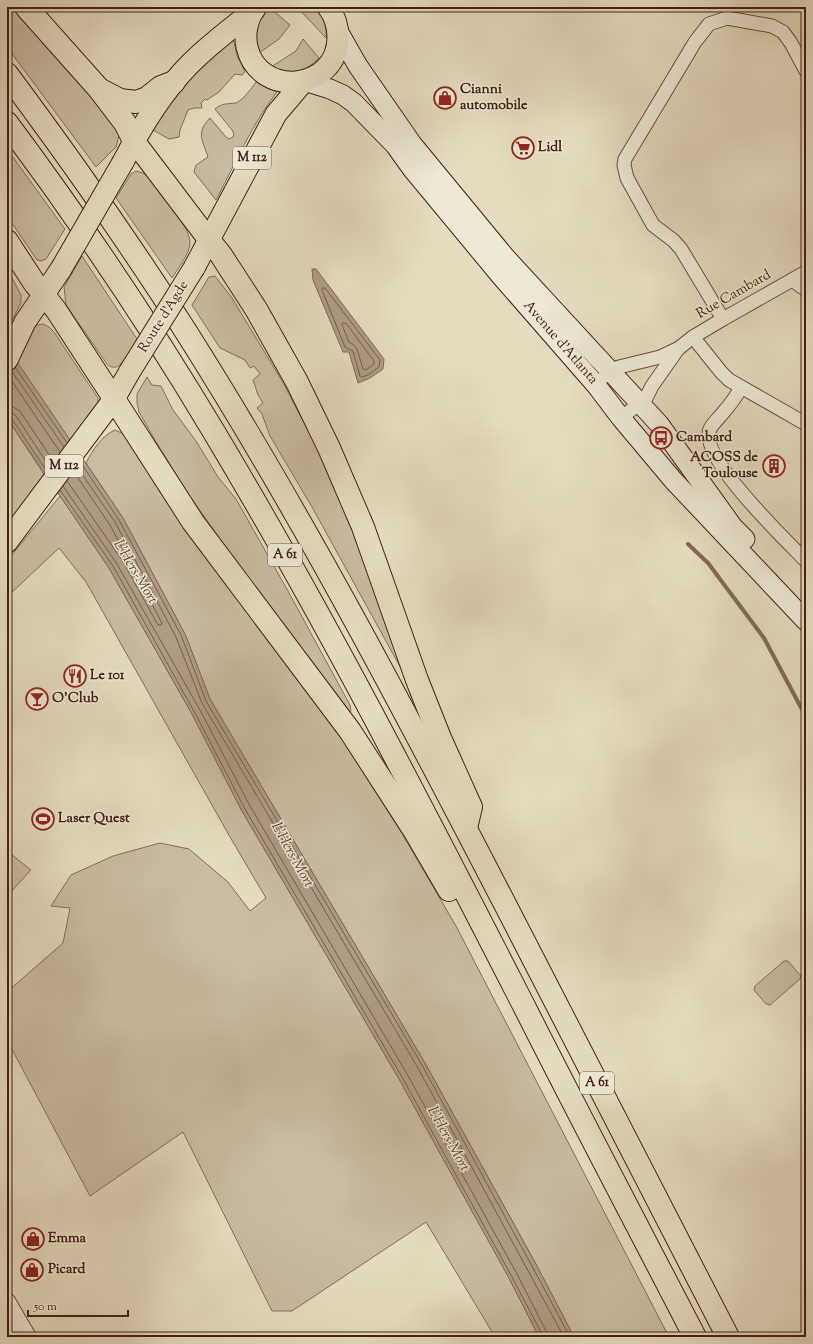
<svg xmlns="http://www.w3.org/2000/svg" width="813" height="1344" font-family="'Sorts Mill Goudy',serif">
<rect width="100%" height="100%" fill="#e5dcc0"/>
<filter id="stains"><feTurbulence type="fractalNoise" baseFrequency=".005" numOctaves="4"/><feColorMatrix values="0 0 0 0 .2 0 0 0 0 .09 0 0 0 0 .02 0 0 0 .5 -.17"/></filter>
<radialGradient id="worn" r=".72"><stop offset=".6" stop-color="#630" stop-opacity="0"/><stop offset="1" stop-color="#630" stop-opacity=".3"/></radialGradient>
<g fill="#c9bca3" stroke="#866e5c">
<polygon points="7,7 20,7 116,129 119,135 116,147 96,167 7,47"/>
<polygon points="269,7 290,25 279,39 259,53 255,32 261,15"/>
<path d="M297,7C302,7 309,6 314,8C323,13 327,28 326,38Z"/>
<path d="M303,39L319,58C303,74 291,74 271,67L296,51Z"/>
<path d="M232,40L234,42L237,56L245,72L242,75L235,74L219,92L207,100L205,99L201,103L202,108H194L188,110L180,130L179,137L169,139L153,130C165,111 178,92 192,76C204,63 218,51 232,40Z"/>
<path d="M256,82L277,92C252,124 235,164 216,200L194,172L196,165L208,157C202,139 196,133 210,118L226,137L229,139L233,137L234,134L232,130L215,109C222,103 227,104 236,103C242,101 252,88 256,82Z"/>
<polygon points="7,149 65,229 46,259 41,261 37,260 7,216"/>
<path d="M136,171L143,173L151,179L185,227C187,232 190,237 190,243C190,253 177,270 172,278L116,198L131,174Z"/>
<path d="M82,256L137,339C133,345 123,366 116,367C112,368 109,366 107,364L66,305L64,287Z"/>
<polygon points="7,268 21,295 21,303 7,330"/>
<polygon points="215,276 232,298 282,381 318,449 340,499 374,584 408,681 312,507 270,436 262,414 257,408 263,403 258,395 253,380 260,374 254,366 250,368 245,360 220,348 192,305 209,277"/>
<polygon points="43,324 49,327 54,332 98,398 98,403 71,442 16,361 32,329 38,325"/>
<polygon points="147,377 152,385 161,386 173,410 196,441 218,477 236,499 288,591 350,705 351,711 348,712 228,551 185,489 155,440 139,412 137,403 137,394"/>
<polygon points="7,418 45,476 7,525"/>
<path d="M115,430L124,434L161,493L205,555L333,725L401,832L456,926L669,1337H574L537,1266L425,1063L210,699L185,634L123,518L86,463C92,451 102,435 115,430Z"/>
<polygon points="60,496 109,568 192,714 242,811 399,1079 509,1278 539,1337 495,1337 426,1222 292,1311 272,1311 183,1132 90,1196 7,1040 7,992 63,943 70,908 51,906 71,875 113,856 160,843 189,849 228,882 250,911 266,898 230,837 86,582 59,548 7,597 7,561"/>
<polygon points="7,851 31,870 8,895 7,892"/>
<polygon points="784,961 788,961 801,976 800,979 770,1005 766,1004 754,990 755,986"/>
</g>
<g fill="#ae9c86" stroke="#836a58">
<polygon points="312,269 316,269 384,359 383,369 370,378 358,383 349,352 343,352 313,280"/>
<polygon points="7,347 123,518 185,634 210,699 425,1063 537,1266 574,1337 539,1337 509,1278 399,1079 242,811 192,714 109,568 7,418"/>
</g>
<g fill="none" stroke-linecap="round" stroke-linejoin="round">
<g stroke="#785e4d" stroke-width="1">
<polygon points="323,288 325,288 380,360 379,367 368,375 362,377 360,376 353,351 345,347 322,290"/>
<polygon points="343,323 346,323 374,361 374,364 366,370 363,369 357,349 354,345 349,342 342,325"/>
<polyline points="15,367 67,443"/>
<polyline points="11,370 64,447"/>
<polyline points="7,374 60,452"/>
<polyline points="7,406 13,407 20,411 53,461"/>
<polyline points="7,412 12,413 16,416 49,466"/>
<polyline points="7,417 12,419 46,470"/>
<polyline points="81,463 119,520 181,635 206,701 422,1065 533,1268 570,1337"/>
<polyline points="77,467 115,522 176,637 202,703 418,1068 564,1337"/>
<polyline points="67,481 122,560 158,625 161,625 162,623 110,525 74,472"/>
<polyline points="63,486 117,564 200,710 250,806 407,1074 517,1274 546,1331 547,1337"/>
<polyline points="60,490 113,566 195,713 245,809 402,1077 512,1277 542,1334 542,1337"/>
</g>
<polyline stroke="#836a58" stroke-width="4" points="688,544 708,563 764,638 806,717"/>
<g stroke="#6c4f3f" stroke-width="15">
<g id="minor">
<polyline points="792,280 806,290"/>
<polyline points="723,319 681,249 674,241 653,225 627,178 624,165 625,159 695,42 709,24 727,18 772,26 783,32 791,43 806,71"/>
<polyline points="693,337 721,372 729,380 806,424"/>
<polyline points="605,376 611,371 619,367 660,357 679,348 693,337 723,319 806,272"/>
<path d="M741,387C736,398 729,406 722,414C718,419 713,423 710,429C697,456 787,541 806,561"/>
<polyline points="621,418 646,398 652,386 678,349"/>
</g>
</g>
<g stroke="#6c4f3f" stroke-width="18">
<g id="tertiary">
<polyline points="7,1301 28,1337"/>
<polyline points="7,1324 14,1337"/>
</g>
</g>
<g stroke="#432014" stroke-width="21">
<g id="secondary">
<polyline points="338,31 358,66 412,144 506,258 659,424 733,527 745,539"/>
<polyline points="304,81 330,89 343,95 354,103 395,145 413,170 500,275 596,385 621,418 673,480 806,621"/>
</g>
</g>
<g stroke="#432014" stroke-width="23">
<g id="primary">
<path d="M256,7C247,18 244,34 247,47C259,99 337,91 338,38C338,27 335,16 328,7"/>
<polyline points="134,141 209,240"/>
<path d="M123,162C141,127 161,94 188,66C208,45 232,28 254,10"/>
<polyline points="194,268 276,114 304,81"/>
<polyline points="43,293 56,310 114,399"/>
<polyline points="7,360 25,322 61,269"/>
<polyline points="7,542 114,399 130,371"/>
</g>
</g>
<g stroke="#432014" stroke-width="24">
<g id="motorway">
<polyline points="26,7 99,89 125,123 134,141"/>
<path d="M7,74C71,160 133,248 190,338C306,522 407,715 507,908C580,1051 654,1194 728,1337"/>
<polyline points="101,90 120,100 136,102 147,98 161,87 174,82"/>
<path d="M7,123C81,222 150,325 214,432C326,619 425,813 524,1006C580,1117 638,1227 695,1337"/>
<polyline points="209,240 221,255 256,309 297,382 329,448 363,527 417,680 440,738 471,807 466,828"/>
<polyline points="7,241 35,284 43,293"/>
<polyline points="114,399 193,522 350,731 414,830 449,890"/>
</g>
</g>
<use href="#minor" stroke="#eee8d6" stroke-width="13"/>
<use href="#tertiary" stroke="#eee8d6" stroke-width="16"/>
<use href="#secondary" stroke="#eee8d6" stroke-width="19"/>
<use href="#primary" stroke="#e5dcc0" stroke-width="21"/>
<use href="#motorway" stroke="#e5dcc0" stroke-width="22"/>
<g stroke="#432014" stroke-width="23" stroke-linecap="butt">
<g id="primary-bridge">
<polyline points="61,269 123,162"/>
<polyline points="130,371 194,268"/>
</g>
</g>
<use href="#primary-bridge" stroke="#e5dcc0" stroke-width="21"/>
</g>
<defs>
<g id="shop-ring" transform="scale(1.15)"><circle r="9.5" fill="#eee8d6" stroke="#8f2418" stroke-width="1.5"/><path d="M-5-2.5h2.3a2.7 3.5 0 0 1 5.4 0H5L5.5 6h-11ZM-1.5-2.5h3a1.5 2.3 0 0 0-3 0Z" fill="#8f2418"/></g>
<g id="supermarket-ring" transform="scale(1.15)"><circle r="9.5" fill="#eee8d6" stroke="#8f2418" stroke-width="1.5"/><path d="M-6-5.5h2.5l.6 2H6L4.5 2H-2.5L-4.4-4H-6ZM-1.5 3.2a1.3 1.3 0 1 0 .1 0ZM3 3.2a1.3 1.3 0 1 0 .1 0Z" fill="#8f2418"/></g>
<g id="bus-ring" transform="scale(1.15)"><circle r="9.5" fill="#eee8d6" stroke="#8f2418" stroke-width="1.5"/><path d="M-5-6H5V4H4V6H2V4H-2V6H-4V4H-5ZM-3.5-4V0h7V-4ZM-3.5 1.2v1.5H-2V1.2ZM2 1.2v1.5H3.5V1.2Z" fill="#8f2418"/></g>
<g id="building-ring" transform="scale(1.15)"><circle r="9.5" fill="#eee8d6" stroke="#8f2418" stroke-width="1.5"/><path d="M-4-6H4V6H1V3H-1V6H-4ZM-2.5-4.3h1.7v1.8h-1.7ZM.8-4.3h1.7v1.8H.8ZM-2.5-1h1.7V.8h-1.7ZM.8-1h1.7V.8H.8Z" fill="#8f2418"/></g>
<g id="restaurant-ring" transform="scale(1.15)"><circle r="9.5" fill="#eee8d6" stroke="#8f2418" stroke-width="1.5"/><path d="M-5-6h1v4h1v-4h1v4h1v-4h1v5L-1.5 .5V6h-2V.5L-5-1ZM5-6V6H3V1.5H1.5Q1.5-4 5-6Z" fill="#8f2418"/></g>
<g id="bar-ring" transform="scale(1.15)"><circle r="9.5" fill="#eee8d6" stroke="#8f2418" stroke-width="1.5"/><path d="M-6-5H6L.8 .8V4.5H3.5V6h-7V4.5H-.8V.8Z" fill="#8f2418"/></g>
<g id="stadium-ring" transform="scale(1.15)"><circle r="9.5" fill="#eee8d6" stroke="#8f2418" stroke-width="1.5"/><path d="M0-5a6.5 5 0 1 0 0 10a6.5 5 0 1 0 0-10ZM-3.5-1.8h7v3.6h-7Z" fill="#8f2418"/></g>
</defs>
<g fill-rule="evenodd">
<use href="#shop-ring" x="445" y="98"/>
<use href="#supermarket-ring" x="523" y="148"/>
<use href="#bus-ring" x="661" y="438"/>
<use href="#building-ring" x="774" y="466"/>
<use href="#restaurant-ring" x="75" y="676"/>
<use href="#bar-ring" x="37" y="699"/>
<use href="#stadium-ring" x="43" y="819"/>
<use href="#shop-ring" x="33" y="1239"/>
<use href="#shop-ring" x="32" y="1270"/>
</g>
<g text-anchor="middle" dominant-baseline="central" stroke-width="3" stroke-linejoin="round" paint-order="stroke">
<g fill="#eee8d6" stroke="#765c4e" stroke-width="1">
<rect x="233" y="147" width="38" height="22" rx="3"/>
<rect x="45" y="455" width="38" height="22" rx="3"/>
<rect x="268" y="544" width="34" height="22" rx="3"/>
<rect x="580" y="1072" width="34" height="22" rx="3"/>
</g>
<g font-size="13" font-weight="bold" fill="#432014">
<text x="252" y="158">M 112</text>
<text x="64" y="466">M 112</text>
<text x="285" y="555">A 61</text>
<text x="597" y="1083">A 61</text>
</g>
<g font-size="14" font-weight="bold" fill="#432014" stroke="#eee8d6" text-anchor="start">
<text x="460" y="90">Cianni<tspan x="460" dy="16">automobile</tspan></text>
<text x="538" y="148">Lidl</text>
<text x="676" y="438">Cambard</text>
<text x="758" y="458" text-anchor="end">ACOSS de<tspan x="758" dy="16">Toulouse</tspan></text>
<text x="90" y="676">Le 101</text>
<text x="52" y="699">O'Club</text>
<text x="58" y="819">Laser Quest</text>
<text x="48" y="1239">Emma</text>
<text x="48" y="1270">Picard</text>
</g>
<g font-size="14" fill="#432014" stroke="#eee8d6">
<text transform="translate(734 295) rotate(-30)">Rue Cambard</text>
<text transform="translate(164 317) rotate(-58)">Route d'Agde</text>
<text transform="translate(560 343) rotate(49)">Avenue d'Atlanta</text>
</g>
<g font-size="15" font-style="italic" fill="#634536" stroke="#eee8d6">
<text transform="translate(135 572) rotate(59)">L'Hers-Mort</text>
<text transform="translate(292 855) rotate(61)">L'Hers-Mort</text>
<text transform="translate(448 1139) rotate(61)">L'Hers-Mort</text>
</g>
</g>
<rect width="813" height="1344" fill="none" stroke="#e5dcc0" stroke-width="24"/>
<rect x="8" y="8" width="797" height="1328" fill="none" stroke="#432014" stroke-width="2"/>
<rect x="12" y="12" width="789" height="1320" fill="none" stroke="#432014"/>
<path d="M28 1310v6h100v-6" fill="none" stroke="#432014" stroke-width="2"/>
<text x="34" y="1310" font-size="12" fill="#432014" stroke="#eee8d6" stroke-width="3" paint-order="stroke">50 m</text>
<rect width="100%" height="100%" filter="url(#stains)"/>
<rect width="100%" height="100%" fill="url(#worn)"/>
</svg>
